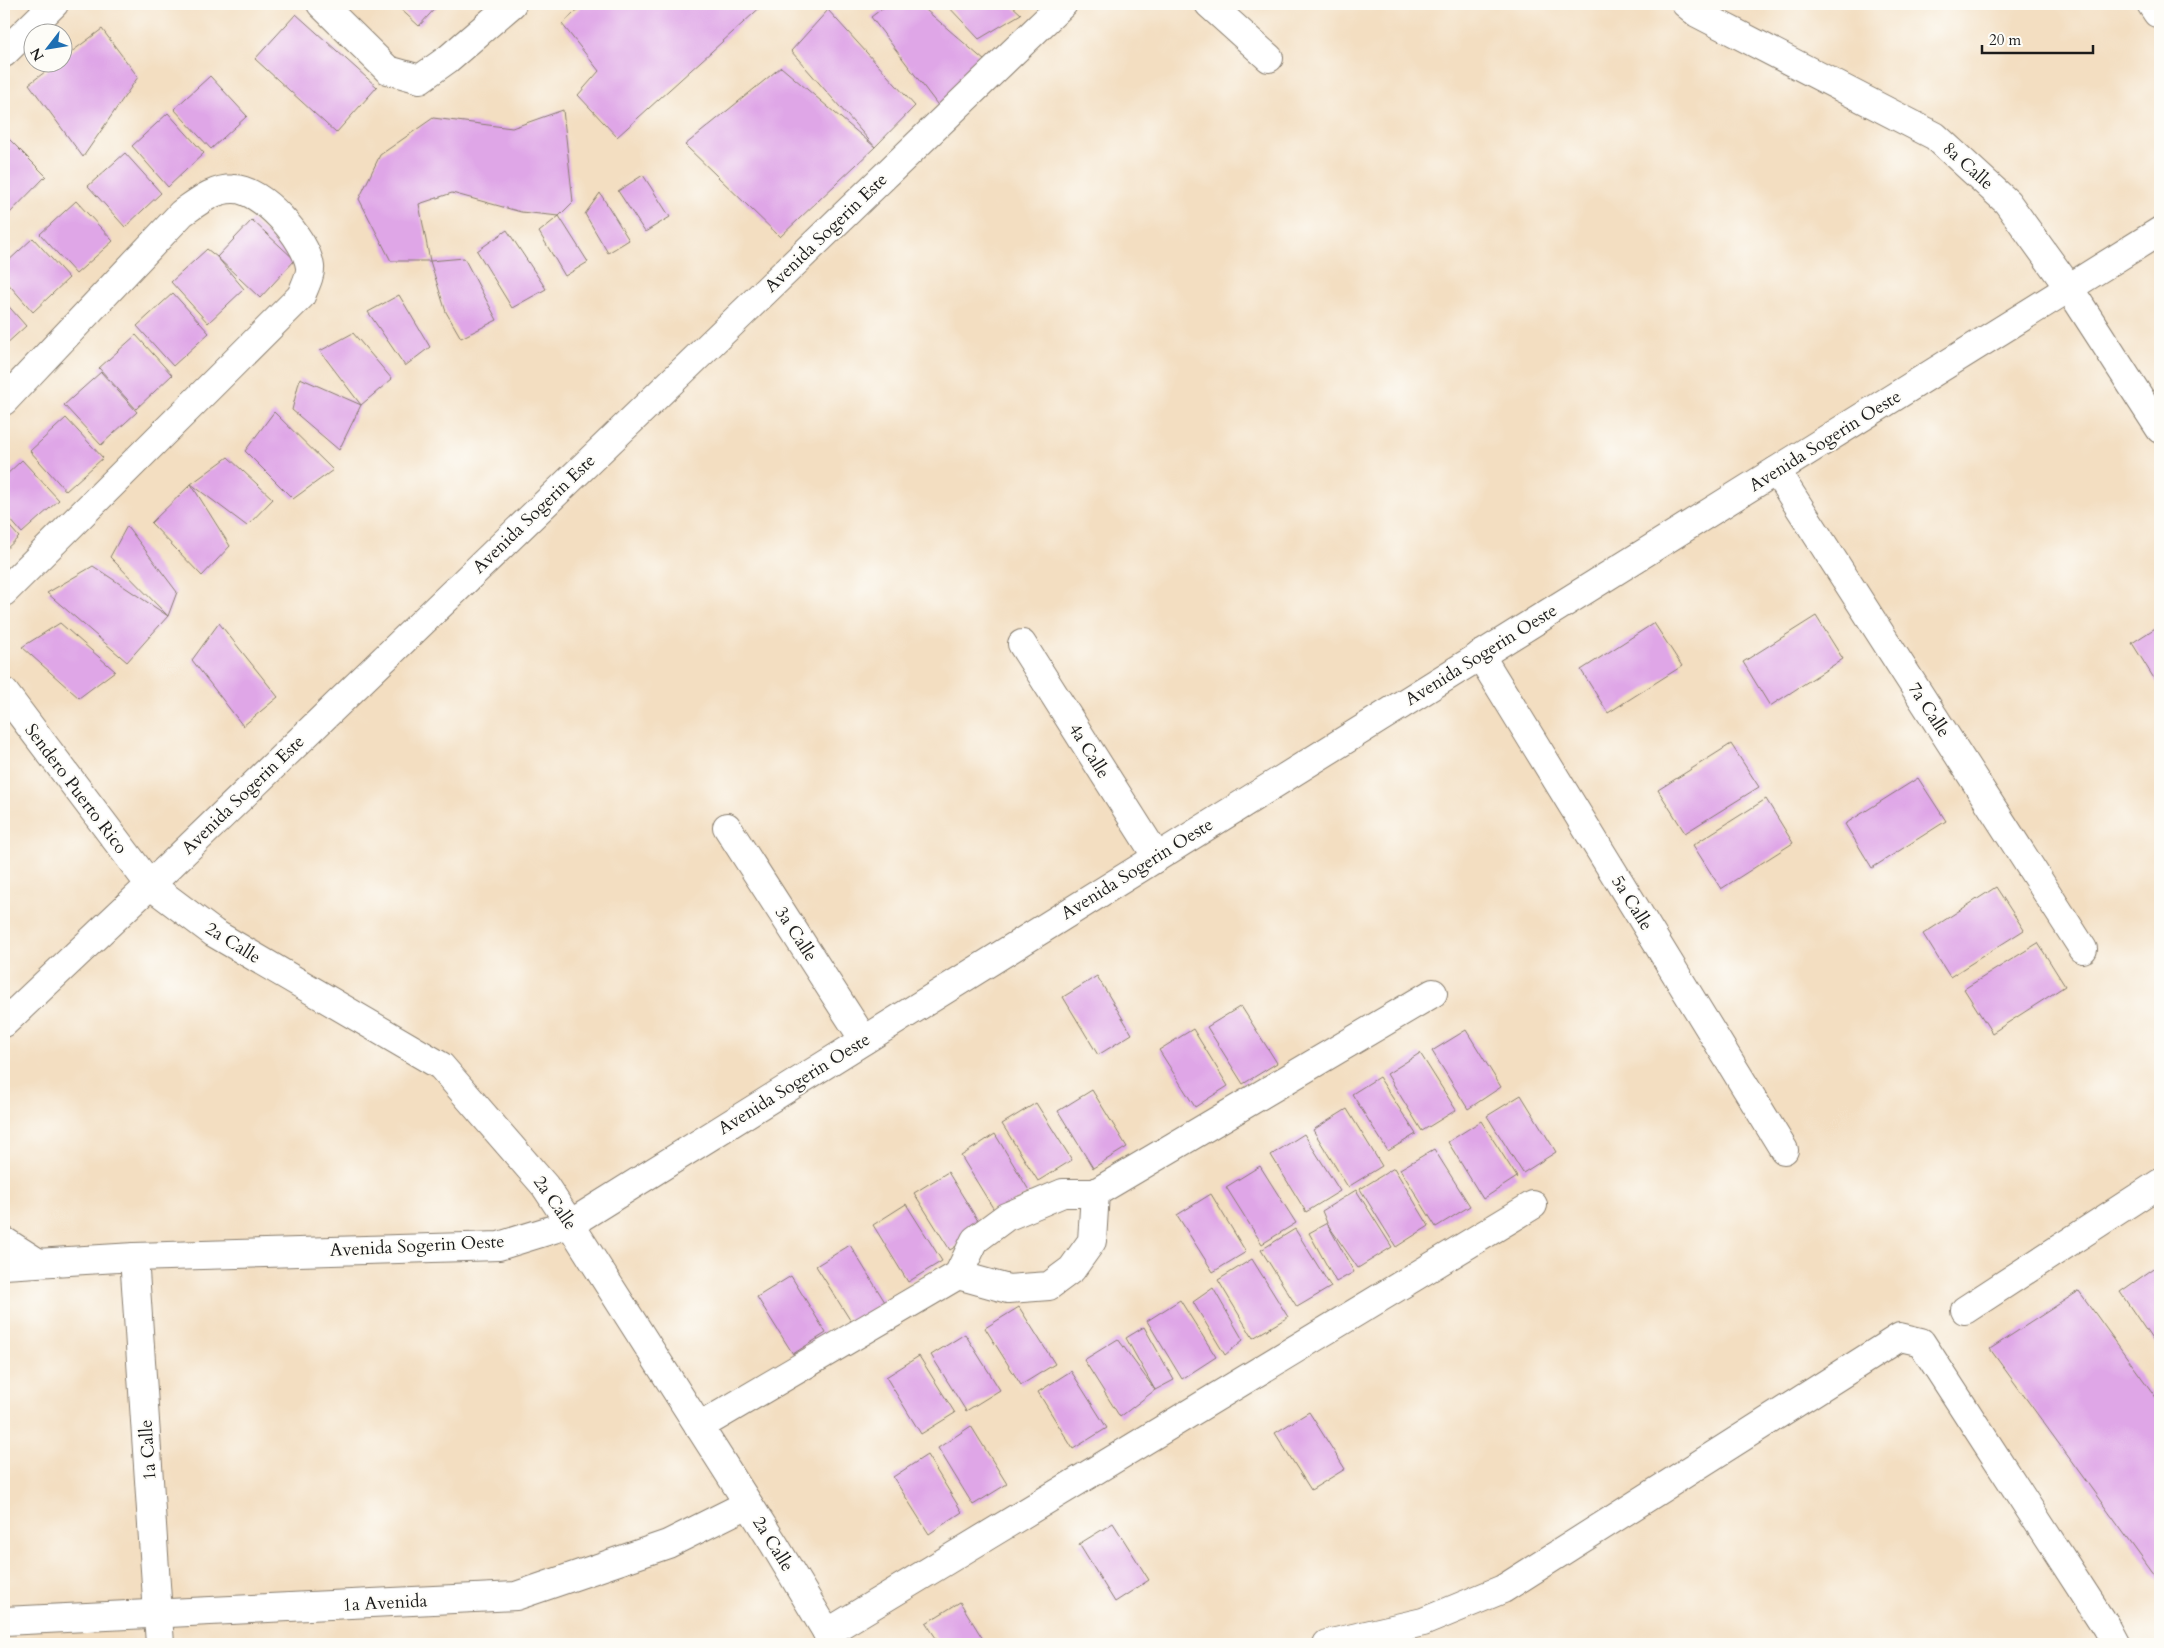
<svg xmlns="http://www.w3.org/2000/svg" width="2164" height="1648" font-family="Cardo,serif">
<rect width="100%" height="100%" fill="#fdfcf7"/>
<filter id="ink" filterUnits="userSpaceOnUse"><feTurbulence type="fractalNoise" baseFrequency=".02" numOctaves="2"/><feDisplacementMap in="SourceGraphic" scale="10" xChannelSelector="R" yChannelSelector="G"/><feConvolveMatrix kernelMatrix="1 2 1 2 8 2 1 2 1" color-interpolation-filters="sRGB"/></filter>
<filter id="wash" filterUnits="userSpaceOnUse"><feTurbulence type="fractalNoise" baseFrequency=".0096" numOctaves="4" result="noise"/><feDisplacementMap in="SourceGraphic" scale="20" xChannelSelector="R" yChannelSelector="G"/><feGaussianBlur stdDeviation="1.12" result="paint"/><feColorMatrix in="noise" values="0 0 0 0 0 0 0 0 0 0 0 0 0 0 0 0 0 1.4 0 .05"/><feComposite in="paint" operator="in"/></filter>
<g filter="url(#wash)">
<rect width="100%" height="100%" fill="#f3dec1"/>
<g id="blocks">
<g fill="#dfa6e7">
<polygon points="395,4 439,4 419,26"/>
<polygon points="584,4 764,4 617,137 578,95 599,71 562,24"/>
<polygon points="888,4 919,4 985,61 940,108 871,17"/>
<polygon points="946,4 1010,4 1021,14 979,39"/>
<polygon points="828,10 915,106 875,147 791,51"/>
<polygon points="296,14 377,87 336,133 255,59"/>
<polygon points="102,29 138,77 83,157 29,84 58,62 62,62 62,59"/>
<polygon points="781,67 875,147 780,237 685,145"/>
<polygon points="210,76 247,116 211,149 174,109"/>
<polygon points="563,110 573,202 559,216 521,212 452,193 419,204 430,261 391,261 359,199 380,155 433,118 512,128"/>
<polygon points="168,113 204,153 168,187 132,146"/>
<polygon points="4,134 46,176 4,219"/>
<polygon points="125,153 161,193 125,227 88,186"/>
<polygon points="643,175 670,217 645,232 618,191"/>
<polygon points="600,193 629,240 608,253 585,214"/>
<polygon points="76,201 113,241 76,274 40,234"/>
<polygon points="559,216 588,262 565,276 539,232"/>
<polygon points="252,220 295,260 260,298 217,257 244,289 208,323 171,282 207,249 217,257"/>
<polygon points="507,230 546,289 512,308 477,251"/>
<polygon points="33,238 69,278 33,312 4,279 4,265"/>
<polygon points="464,258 497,320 461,338 446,312 430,261"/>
<polygon points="173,293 209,333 173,366 137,326"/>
<polygon points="399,295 430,347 405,366 368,312"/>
<polygon points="4,301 26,326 4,346"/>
<polygon points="353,333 392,379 361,405 339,450 292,410 300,378 361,405 320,351"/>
<polygon points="136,335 172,375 136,409 99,368"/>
<polygon points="101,372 137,412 101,445 64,405"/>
<polygon points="274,412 333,470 293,499 245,451"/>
<polygon points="66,418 103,458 66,491 30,451"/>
<polygon points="228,457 273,499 247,526 191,484"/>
<polygon points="22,460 59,500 22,533 4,512 4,477"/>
<polygon points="191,484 230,546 202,576 151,523"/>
<polygon points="4,520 19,537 4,551"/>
<polygon points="127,526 177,592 168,616 110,557"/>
<polygon points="93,566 168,616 127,662 47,593"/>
<polygon points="1816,616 1843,659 1770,706 1743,662"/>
<polygon points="60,623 115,671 79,698 22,647"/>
<polygon points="219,623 278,697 243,726 192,660"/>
<polygon points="1654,623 1682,666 1608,713 1581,670"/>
<polygon points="2160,625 2160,688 2132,643"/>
<polygon points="1731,744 1759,787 1685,833 1658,790"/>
<polygon points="1918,778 1946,821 1872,868 1845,824"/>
<polygon points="1766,799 1793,843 1721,889 1693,845"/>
<polygon points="1996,887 2024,930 1950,977 1923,934"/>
<polygon points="2038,943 2065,986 1992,1033 1964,989"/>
<polygon points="1097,976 1132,1034 1098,1055 1063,997"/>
<polygon points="1241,1006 1277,1063 1243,1084 1207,1027"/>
<polygon points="1193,1029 1228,1086 1195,1107 1159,1050"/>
<polygon points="1466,1030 1501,1087 1468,1109 1432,1051"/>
<polygon points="1420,1053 1456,1110 1422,1131 1387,1074"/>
<polygon points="1379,1077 1416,1134 1388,1151 1352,1094"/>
<polygon points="1092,1090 1127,1147 1093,1168 1058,1111"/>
<polygon points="1521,1095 1556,1152 1523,1173 1487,1116"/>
<polygon points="1036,1103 1072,1160 1038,1181 1002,1124"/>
<polygon points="1347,1109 1382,1166 1348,1187 1313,1130"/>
<polygon points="1481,1121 1517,1177 1483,1199 1448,1142"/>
<polygon points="995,1134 1030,1192 996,1213 961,1156"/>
<polygon points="1304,1134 1340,1191 1306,1212 1271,1155"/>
<polygon points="1434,1149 1470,1206 1436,1227 1400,1169"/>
<polygon points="1260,1166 1296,1223 1262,1244 1226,1187"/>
<polygon points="1394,1168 1429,1226 1396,1247 1360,1189"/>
<polygon points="948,1172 983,1229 950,1250 914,1193"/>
<polygon points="1356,1190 1392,1247 1358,1268 1328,1225 1354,1272 1336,1282 1309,1233 1327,1223 1322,1211"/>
<polygon points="1211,1194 1246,1252 1213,1272 1177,1215"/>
<polygon points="906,1204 942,1261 908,1282 873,1225"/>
<polygon points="1295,1229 1331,1287 1297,1307 1261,1250"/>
<polygon points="850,1245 885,1302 852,1323 816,1266"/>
<polygon points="1252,1259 1288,1317 1253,1338 1218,1280"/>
<polygon points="2160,1264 2160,1351 2120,1292"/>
<polygon points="791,1276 826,1333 793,1354 757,1297"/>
<polygon points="1213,1288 1243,1340 1225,1355 1193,1302"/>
<polygon points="2079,1291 2160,1403 2160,1583 1990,1349"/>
<polygon points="1180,1300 1216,1357 1182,1379 1147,1321"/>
<polygon points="1019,1307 1055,1364 1021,1385 985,1328"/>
<polygon points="1144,1327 1174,1380 1155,1390 1120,1417 1084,1360 1118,1339 1155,1390 1126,1338"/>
<polygon points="965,1334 1000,1390 966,1411 931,1355"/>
<polygon points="919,1356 955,1413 921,1434 886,1377"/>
<polygon points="1071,1371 1107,1428 1073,1449 1038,1392"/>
<polygon points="1309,1412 1345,1469 1311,1490 1275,1433"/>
<polygon points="971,1426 1007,1484 973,1505 938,1448"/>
<polygon points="927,1455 962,1512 929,1534 893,1477"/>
<polygon points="1113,1523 1149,1580 1115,1602 1079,1544"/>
<polygon points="960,1602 986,1644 940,1644 926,1623"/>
</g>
</g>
</g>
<g filter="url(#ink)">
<use href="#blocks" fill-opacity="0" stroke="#887d6e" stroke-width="1"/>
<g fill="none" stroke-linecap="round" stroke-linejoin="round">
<g stroke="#887d6e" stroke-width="30">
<g id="street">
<polyline points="321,4 388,70 420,79 448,59 512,4"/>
<polyline points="1209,4 1269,58"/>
<polyline points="1686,4 1697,13 1935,136 2007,202 2069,288 2160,429"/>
<polyline points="2151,4 2157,13"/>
<polyline points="4,53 54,4"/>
<path d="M4,401L182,213C198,202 213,189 233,189C261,188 307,240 310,267C311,275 304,288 301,296L4,592"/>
<polyline points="1776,471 2083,949"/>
<polyline points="1022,644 1157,857"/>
<polyline points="1480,655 1784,1150"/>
<polyline points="4,692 150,885 214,933 441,1066 545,1186 570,1224"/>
<polyline points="727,827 864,1040"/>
<polyline points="4,1023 150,885 1063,4"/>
<polyline points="134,1257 160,1644"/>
<polyline points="958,1275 1008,1289 1049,1286 1072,1269 1092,1241 1095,1193"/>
<polyline points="1965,1310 2160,1183"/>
<polyline points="699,1427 958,1275 975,1240 1006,1217 1063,1193 1095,1193 1433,993"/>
<polyline points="4,1621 516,1596 668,1544 748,1504"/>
<polyline points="827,1633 1533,1205"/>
<polyline points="1327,1644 1423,1622 1503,1589 1900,1337 1921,1342 2106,1627 2115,1644"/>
</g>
</g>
<g stroke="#887d6e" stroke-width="30">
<g id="secondary">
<polyline points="570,1224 774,1544 834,1644"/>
<polyline points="4,1241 37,1262"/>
<polyline points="4,1265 134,1257 499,1246 570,1224 2160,231"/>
</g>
</g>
<use href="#street" stroke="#fff" stroke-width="28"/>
<use href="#secondary" stroke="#fff" stroke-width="28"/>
</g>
</g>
<g text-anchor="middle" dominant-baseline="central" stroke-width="4" stroke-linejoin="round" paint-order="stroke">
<g font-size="18" fill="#1c1c1c" stroke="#fdfcf7">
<text transform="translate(1968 166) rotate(42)">8a Calle</text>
<text transform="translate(826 233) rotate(-44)">Avenida Sogerin Este</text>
<text transform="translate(1825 441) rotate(-32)">Avenida Sogerin Oeste</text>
<text transform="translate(534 514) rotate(-44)">Avenida Sogerin Este</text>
<text transform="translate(1481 655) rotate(-32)">Avenida Sogerin Oeste</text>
<text transform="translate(1929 710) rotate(57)">7a Calle</text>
<text transform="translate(1089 751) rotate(58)">4a Calle</text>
<text transform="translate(76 789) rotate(53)">Sendero Puerto Rico</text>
<text transform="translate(243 795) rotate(-44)">Avenida Sogerin Este</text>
<text transform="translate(1137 869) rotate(-32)">Avenida Sogerin Oeste</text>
<text transform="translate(1632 903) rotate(58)">5a Calle</text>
<text transform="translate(796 934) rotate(57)">3a Calle</text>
<text transform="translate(233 943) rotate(32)">2a Calle</text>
<text transform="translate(794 1084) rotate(-32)">Avenida Sogerin Oeste</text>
<text transform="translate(555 1203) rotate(55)">2a Calle</text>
<text transform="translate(417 1246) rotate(-3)">Avenida Sogerin Oeste</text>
<text transform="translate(148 1450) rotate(-94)">1a Calle</text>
<text transform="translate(773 1544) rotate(58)">2a Calle</text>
<text transform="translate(385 1603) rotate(-3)">1a Avenida</text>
</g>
</g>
<rect width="2164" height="1648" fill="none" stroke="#fdfcf7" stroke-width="20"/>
<g transform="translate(48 48) rotate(239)"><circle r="24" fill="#fdfcf7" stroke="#a3a29f"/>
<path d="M0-4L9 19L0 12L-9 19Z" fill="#1f6fb2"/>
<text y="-8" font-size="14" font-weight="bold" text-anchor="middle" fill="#1c1c1c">N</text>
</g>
<path d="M1982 45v8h111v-8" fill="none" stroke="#1c1c1c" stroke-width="2.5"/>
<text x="1989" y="45" font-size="15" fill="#1c1c1c" stroke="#fdfcf7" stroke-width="4" paint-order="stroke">20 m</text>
</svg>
